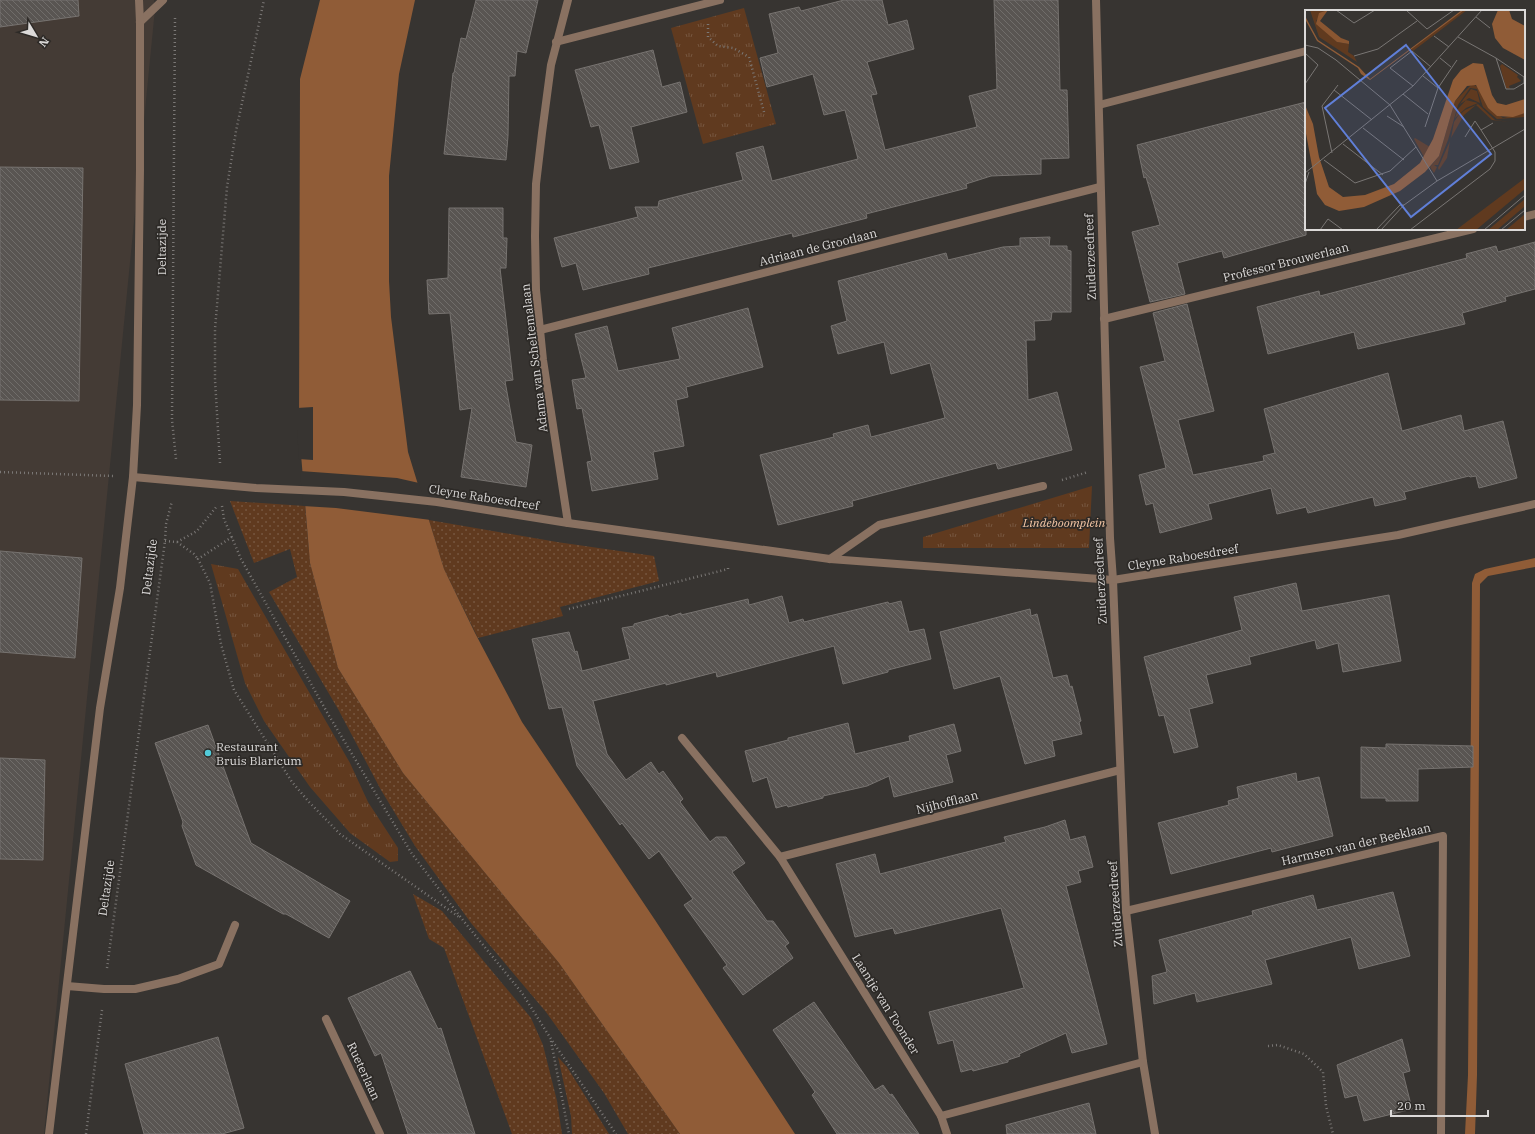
<svg xmlns="http://www.w3.org/2000/svg" width="1535" height="1134" font-family="'IBM Plex Serif',serif">
<defs>
<pattern id="grass-dots" width="8" height="8" patternUnits="userSpaceOnUse"><rect width="8" height="8" fill="#603a1f"/><path d="M2 2h.1M6 6h.1" fill="none" stroke="#76563f" stroke-width="1.8" stroke-linecap="round"/></pattern>
<pattern id="park-tufts" width="24" height="20" patternUnits="userSpaceOnUse"><rect width="24" height="20" fill="#603a1f"/><path d="M3 7l-1-3M5 7V3M7 7l1-3M15 17l-1-3M17 17v-4M19 17l1-3" fill="none" stroke="#76563f"/></pattern>
<pattern id="building-back-hatch" width="6" height="6" patternUnits="userSpaceOnUse"><rect width="6" height="6" fill="#595552"/><path d="M-1 5l2 2M0 0l6 6M5-1l2 2" fill="none" stroke="#706d6a"/></pattern>
</defs>
<rect width="100%" height="100%" fill="#373431"/>
<polygon fill="#443b35" points="0,0 154,0 155,9 44,1134 0,1134"/>
<g fill="url(#grass-dots)">
<polygon points="230,501 305,506 310,563 338,668 403,773 559,963 680,1134 628,1134 604,1093 546,1012 471,923 415,846 381,790 338,709 269,592 297,577 290,549 254,563"/>
<polygon points="429,520 557,542 654,556 659,581 560,607 563,616 478,638 444,569"/>
<polygon points="413,894 442,911 531,1018 543,1045 557,1101 562,1134 512,1134 444,948 429,939"/>
<polygon points="558,1057 567,1067 609,1134 572,1134 571,1116"/>
</g>
<g fill="url(#park-tufts)">
<polygon points="744,8 776,124 703,144 671,28"/>
<polygon points="1092,486 1089,548 923,548 923,537"/>
<polygon points="211,564 238,569 350,763 368,802 398,848 398,861 390,862 350,833 310,787 264,721 245,683"/>
</g>
<g fill="#905c37">
<polygon points="320,0 415,0 399,74 389,176 389,281 391,317 408,452 444,569 475,633 522,722 655,920 795,1134 680,1134 559,963 403,773 338,668 310,563 299,430 300,79"/>
<polygon points="1535,558 1535,567 1488,576 1480,584 1477,1075 1475,1134 1465,1134 1468,1075 1472,583 1475,574 1485,569"/>
</g>
<g fill="#373431">
<polygon points="313,407 313,460 299,459 297,430 297,408"/>
<polygon points="300,471 397,478 419,483 431,520 336,508 303,506"/>
</g>
<g fill="url(#building-back-hatch)" stroke="#777370">
<polygon points="0,0 78,0 79,16 0,27"/>
<polygon points="476,0 538,0 526,53 517,51 515,76 509,76 508,136 506,160 444,154 453,73 454,73 461,38 466,39"/>
<polygon points="844,0 882,0 888,25 907,20 914,49 867,62 877,94 871,95 885,150 977,127 969,96 997,89 994,0 1058,0 1060,90 1067,90 1069,158 1041,159 1041,174 991,176 966,184 967,188 866,214 867,218 793,237 792,233 648,268 649,274 583,290 576,263 562,267 554,238 638,217 635,207 658,207 659,201 743,180 736,153 763,146 772,181 858,159 845,110 824,115 813,74 767,87 760,58 778,53 769,14 799,7 801,11"/>
<polygon points="653,50 662,87 680,82 687,112 631,127 639,162 610,169 599,125 591,127 575,70"/>
<polygon points="1306,102 1306,235 1224,258 1222,251 1177,263 1185,294 1150,302 1132,232 1160,225 1146,177 1144,178 1137,145"/>
<polygon points="0,167 83,168 79,401 0,400"/>
<polygon points="449,208 503,208 503,238 507,238 506,268 500,268 513,380 505,381 516,442 532,445 526,487 461,477 472,408 460,410 450,313 429,314 427,280 448,278"/>
<polygon points="1050,237 1049,246 1067,246 1067,250 1071,251 1071,312 1052,312 1051,320 1034,321 1035,340 1026,340 1028,400 1057,392 1072,450 998,469 996,463 852,501 853,506 778,525 760,455 834,437 833,434 868,425 871,437 945,418 930,363 891,374 884,342 838,354 831,326 847,321 838,281 946,253 948,260 1003,247 1020,246 1020,238"/>
<polygon points="1535,242 1535,289 1505,297 1506,301 1462,313 1465,324 1358,349 1354,332 1268,354 1257,307 1319,291 1320,296 1467,258 1466,254 1496,246 1498,252"/>
<polygon points="1187,304 1214,411 1178,420 1193,475 1264,461 1263,456 1275,453 1264,409 1388,373 1402,431 1461,415 1464,431 1503,421 1517,478 1479,488 1476,476 1470,477 1469,476 1404,492 1406,499 1375,506 1373,497 1308,513 1306,507 1277,514 1271,488 1208,504 1212,519 1160,533 1153,503 1146,505 1139,475 1166,468 1140,367 1165,361 1153,313"/>
<polygon points="748,308 763,367 686,387 688,397 676,400 684,446 653,452 658,479 592,491 587,462 592,461 582,408 577,409 572,380 586,378 575,334 607,326 618,371 680,359 672,328"/>
<polygon points="0,551 82,558 75,658 0,652"/>
<polygon points="1296,583 1302,611 1389,595 1401,661 1343,672 1338,643 1317,649 1315,640 1249,657 1251,664 1206,675 1213,703 1189,709 1198,747 1174,753 1164,715 1159,716 1144,657 1242,630 1234,597"/>
<polygon points="782,596 789,623 803,619 804,622 888,602 889,604 901,601 909,632 924,629 931,659 888,670 888,672 843,684 834,646 717,677 716,672 666,685 666,683 593,701 607,754 626,780 651,762 659,774 663,771 683,799 680,802 710,842 716,837 726,837 745,863 732,872 767,921 773,921 789,943 785,946 793,958 743,995 723,968 727,965 684,905 693,899 659,851 649,859 622,823 620,825 577,766 562,707 549,709 532,639 569,632 575,652 577,651 582,671 630,659 622,628 634,626 634,624 668,615 669,617 681,613 681,615 748,599 749,605"/>
<polygon points="1030,609 1031,616 1037,614 1053,678 1067,675 1070,687 1072,686 1081,721 1079,722 1082,734 1052,741 1055,756 1025,764 1000,676 954,689 940,632"/>
<polygon points="848,723 855,754 910,741 909,736 954,724 961,751 946,755 953,782 894,797 889,776 867,786 823,796 823,798 788,807 787,805 776,808 767,777 753,782 745,751 788,740 788,738"/>
<polygon points="208,725 251,843 350,901 329,938 286,914 283,914 196,865 182,826 183,822 155,743"/>
<polygon points="1386,744 1473,746 1473,767 1418,769 1418,801 1386,801 1386,798 1361,798 1361,747 1386,748"/>
<polygon points="0,758 45,760 43,860 0,859"/>
<polygon points="1296,773 1297,782 1319,777 1333,836 1272,852 1271,848 1171,874 1158,823 1229,805 1228,801 1239,798 1237,787"/>
<polygon points="1065,820 1070,840 1085,836 1093,867 1078,871 1081,882 1066,886 1107,1044 1072,1053 1066,1033 1019,1054 1020,1056 1008,1060 1008,1062 973,1071 972,1069 961,1072 953,1040 938,1044 929,1012 1024,988 1001,908 895,934 893,928 855,937 836,864 875,854 880,874 1006,842 1004,837 1045,827"/>
<polygon points="1393,892 1410,956 1359,969 1351,937 1265,960 1272,984 1197,1002 1195,993 1154,1004 1152,976 1167,972 1159,940 1253,915 1252,911 1313,895 1317,910"/>
<polygon points="410,971 438,1029 441,1028 475,1134 408,1134 381,1053 375,1056 348,998"/>
<polygon points="814,1002 875,1090 883,1085 890,1095 892,1094 919,1134 837,1134 812,1095 815,1092 773,1030"/>
<polygon points="218,1037 244,1128 222,1134 144,1134 125,1064"/>
<polygon points="1402,1039 1410,1071 1403,1073 1412,1109 1364,1121 1357,1095 1345,1098 1337,1065"/>
<polygon points="1089,1103 1096,1134 1007,1134 1006,1125"/>
</g>
<g fill="none" stroke-linecap="round" stroke-linejoin="round">
<g stroke="#7b7876" stroke-width="2.5" stroke-dasharray="1 3" stroke-linecap="butt">
<polyline points="175,18 172,420 176,459"/>
<polyline points="708,24 708,37 718,46 733,48 749,57 764,112"/>
<polyline points="220,463 215,380 215,329 227,187 236,131 264,0"/>
<polyline points="0,472 113,476"/>
<polyline points="1062,480 1088,472"/>
<polyline points="222,506 224,519 241,559 328,714 412,854 462,919 522,993 551,1039 616,1134"/>
<polyline points="232,537 198,559 210,583 221,644 234,690 292,782 309,802 340,834 459,917"/>
<polyline points="165,541 177,542 194,554 198,559"/>
<polyline points="177,542 197,531 217,506"/>
<polyline points="569,609 728,569 728,566"/>
<polyline points="107,968 165,541 166,524 172,501"/>
<polyline points="551,1041 569,1134"/>
<polyline points="1268,1046 1278,1045 1304,1054 1323,1072 1326,1106 1333,1134"/>
<polyline points="86,1134 102,1010"/>
</g>
<g stroke="#897161" stroke-width="8">
<polyline points="1099,105 1306,51"/>
<polyline points="67,986 104,989 135,989 178,979 219,964 235,925"/>
</g>
<g stroke="#897161" stroke-width="8">
<polyline points="568,0 551,65 542,133 536,184 535,236 536,290 543,360 568,523"/>
<polyline points="1096,0 1110,538 1113,580 1126,911 1143,1062 1155,1134"/>
<polyline points="140,22 163,0"/>
<polyline points="556,42 720,0"/>
<polyline points="1524,217 1535,214"/>
<polyline points="1104,319 1473,229"/>
<polyline points="540,330 1100,187"/>
<polyline points="133,477 256,488 344,492 437,502 568,523 830,559 1113,580 1398,535 1535,504"/>
<polyline points="830,559 879,525 1043,486"/>
<polyline points="682,738 780,857 941,1116 1143,1062"/>
<polyline points="780,857 1120,770"/>
<polyline points="1126,911 1443,836 1441,1134"/>
<polyline points="326,1019 380,1134"/>
<polyline points="941,1116 947,1134"/>
<polyline points="49,1134 100,708 120,588 133,477 137,405 140,169 140,22 139,0"/>
</g>
</g>
<circle fill="#52cbd9" stroke="#2d2a27" stroke-width="1.5" cx="208" cy="753" r="4"/>
<g text-anchor="middle" dominant-baseline="central" stroke-width="3.5" stroke-linejoin="round" paint-order="stroke">
<g font-size="12" fill="#dcdad9" stroke="#2d2a27">
<text transform="translate(161 247) rotate(-90)">Deltazijde</text>
<text transform="translate(818 247) rotate(-14)">Adriaan de Grootlaan</text>
<text transform="translate(1090 257) rotate(-92)">Zuiderzeedreef</text>
<text transform="translate(1286 262) rotate(-14)">Professor Brouwerlaan</text>
<text transform="translate(534 358) rotate(-97)">Adama van Scheltemalaan</text>
<text transform="translate(484 497) rotate(9)">Cleyne Raboesdreef</text>
<text transform="translate(1183 557) rotate(-9)">Cleyne Raboesdreef</text>
<text transform="translate(149 567) rotate(-83)">Deltazijde</text>
<text transform="translate(1100 581) rotate(-93)">Zuiderzeedreef</text>
<text transform="translate(947 802) rotate(-14)">Nijhofflaan</text>
<text transform="translate(1356 844) rotate(-13)">Harmsen van der Beeklaan</text>
<text transform="translate(106 888) rotate(-82)">Deltazijde</text>
<text transform="translate(1115 904) rotate(-94)">Zuiderzeedreef</text>
<text transform="translate(886 1004) rotate(58)">Laantje van Toonder</text>
<text transform="translate(364 1071) rotate(65)">Rueterlaan</text>
</g>
<g font-size="12" font-style="italic" fill="#f6c7a6" stroke="#2d2a27">
<text x="1064" y="522">Lindeboomplein</text>
</g>
<g font-size="12" fill="#dcdad9" stroke="#2d2a27" text-anchor="start">
<text x="216" y="746">Restaurant<tspan x="216" dy="14">Bruis Blaricum</tspan></text>
</g>
</g>
<g transform="translate(1305 10)">
<rect width="220" height="220" fill="#373431"/>
<path d="M5,0H20L11,11L32,32L44,34L43,42L49,46L52,52L14,27ZM158,0H162L108,41L106,39ZM197,54L213,65L212,67L216,71L204,76L205,79L201,78L195,56ZM167,74L173,77L183,98L198,108L220,103V107L192,109L178,97L172,79L165,78L153,95L143,130L133,155H129L132,157L129,163L125,157L134,146L150,91ZM166,79L172,81L175,93L164,88L155,94ZM161,90L173,93L161,98L150,108L153,99ZM173,94L190,110L205,112L187,110L171,95L159,105L146,128L149,112L153,106L160,100ZM110,128L125,137L119,147L109,129ZM220,168V179L171,220H151ZM220,189V196L192,220H183ZM220,204V217L217,220H201Z" fill="#603a1f"/>
<path d="M23,0L15,11L36,28L44,31V34L32,32L11,14L14,3Z" fill="#8a5631"/>
<path d="M145,131L142,148L134,160L133,158Z" fill="#603a1f"/>
<path d="M157,0H159L65,70L56,64L53,58L12,31L0,9V6L13,30L54,57L65,69ZM193,0H204L207,9L220,16V50L198,38L190,28L187,14ZM168,53L178,54L187,85L192,93L201,95L220,89V103L208,107L192,106L183,98L171,75L162,76L150,91L134,146L120,162L95,181L59,197L34,201L20,195L12,184L9,167L0,118V95L8,114L14,147L24,177L38,187L60,185L89,174L115,153L128,129L148,70L156,60Z" fill="#905c37"/>
<path fill="none" stroke="#797674" stroke-width="1" d="M31,0L49,13L70,0M101,0L122,19L149,0M171,7L185,18M129,26L144,37M153,27L191,48M0,35L13,38L31,50L85,95L132,171M0,43L13,55L0,74M49,46L73,39L112,11M135,48L146,57M191,48L219,67V73L209,79H201ZM118,66L133,78L120,117M108,76L85,58L107,41L126,57M133,78L152,50M29,80L67,110M98,84L123,104M82,106L99,117M58,118L99,150M160,127L170,111L176,120M38,134L78,165M27,143L17,96L33,75M19,150L50,173L85,161L111,137M0,163L108,76L177,0M0,174L4,162M15,220L23,209L38,220M71,220L95,195H99M76,220L99,195L132,171L220,119M105,220L185,159L190,151V142L176,120L188,113M179,220L220,185M196,220L220,200"/>
<path fill="#607fd8" fill-opacity="0.15" stroke="#607fd8" stroke-width="2" d="M101,35L186,144L106,207L20,98Z"/>
<rect width="220" height="220" fill="none" stroke="#dcdad9" stroke-width="2"/>
</g>
<g transform="translate(36 36) rotate(128)" stroke="#2d2a27" stroke-width="3" paint-order="stroke">
<path d="M0-3L7 15L0 10L-7 15Z" fill="#dcdad9"/>
<text y="-6" font-size="11" font-weight="bold" text-anchor="middle" fill="#dcdad9">N</text>
</g>
<path d="M1391 1110v6h97v-6" fill="none" stroke="#dcdad9" stroke-width="2"/>
<text x="1397" y="1110" font-size="12" fill="#dcdad9" stroke="#2d2a27" stroke-width="3" paint-order="stroke">20 m</text>
</svg>
